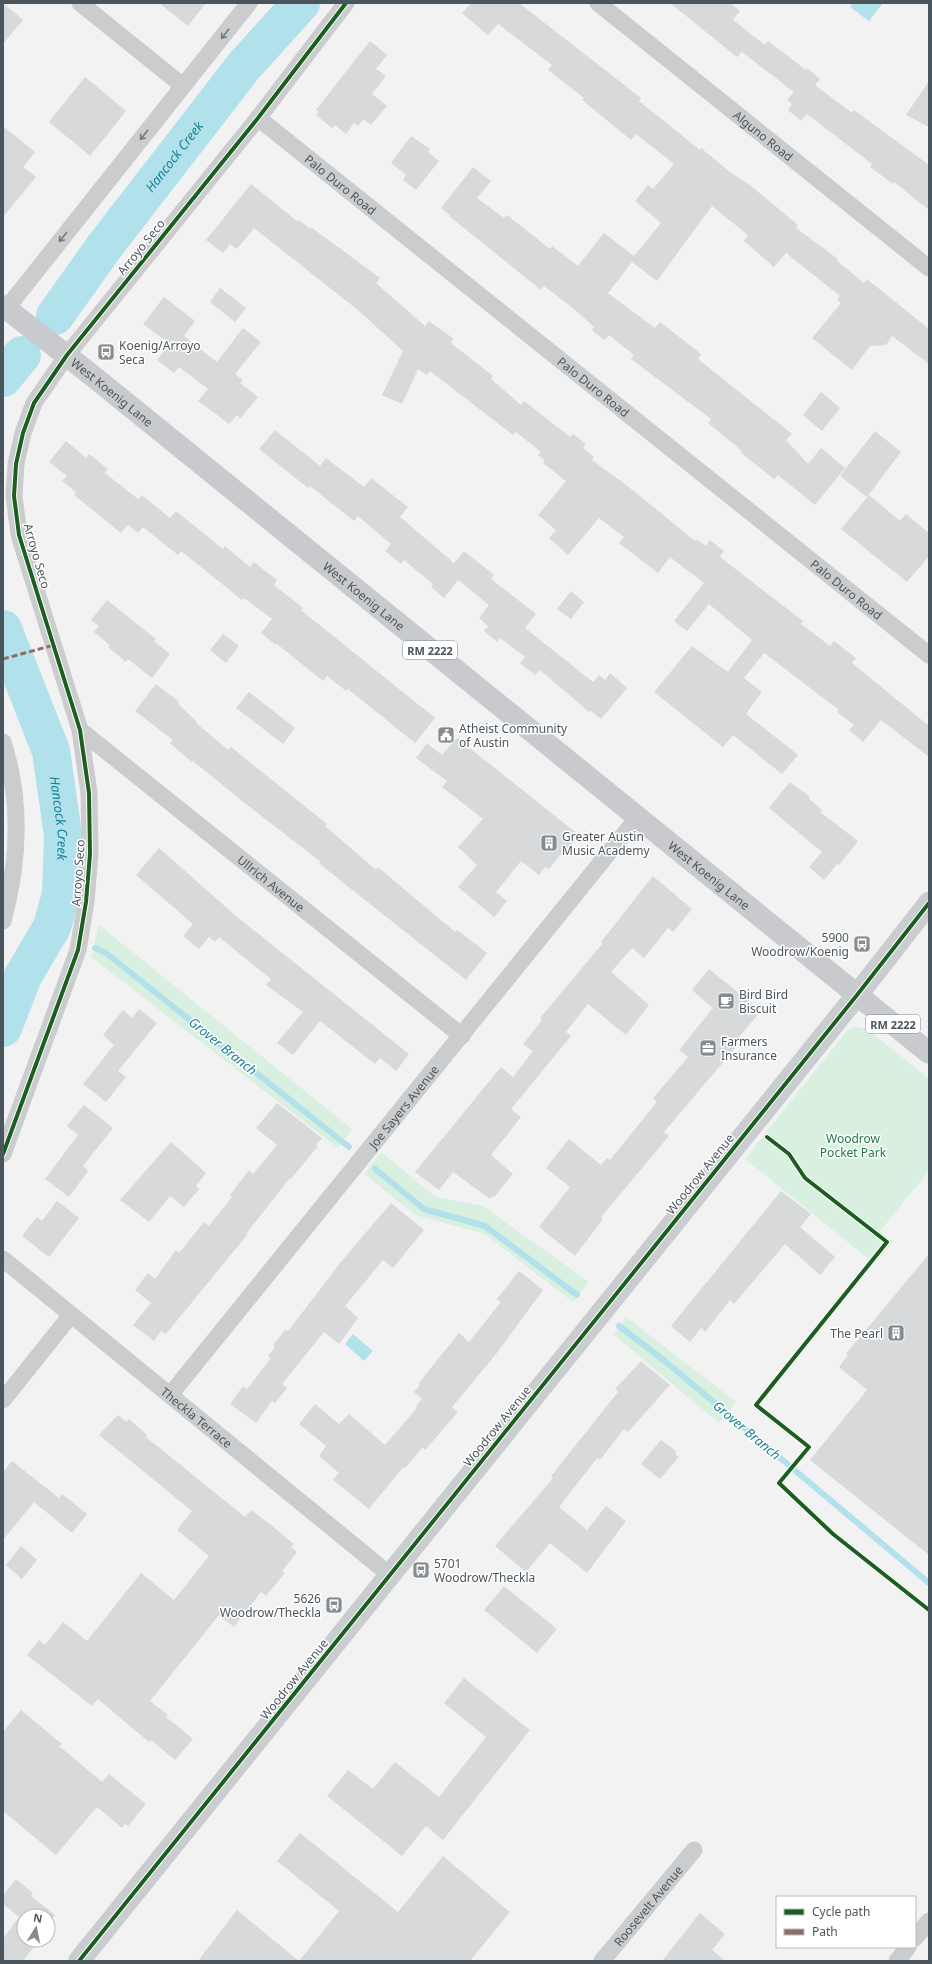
<svg xmlns="http://www.w3.org/2000/svg" width="932" height="1964" font-family="'Noto Sans',sans-serif">
<rect width="100%" height="100%" fill="#f2f2f2"/>
<g fill="#d9efe0">
<polygon points="99,925 352,1129 338,1148 91,957"/>
<polygon points="854,1026 867,1029 929,1079 929,1171 880,1231 893,1242 875,1264 745,1159 846,1032"/>
<polygon points="381,1152 436,1197 483,1206 589,1282 573,1302 485,1234 415,1215 364,1174"/>
<polygon points="626,1317 736,1402 719,1423 614,1335"/>
</g>
<g fill="#b1e1ea">
<polygon points="853,3 883,3 869,21 850,7"/>
<polygon points="353,1334 373,1351 364,1361 345,1344"/>
</g>
<g fill="none" stroke-linecap="round" stroke-linejoin="round">
<g stroke="#b1e1ea" stroke-width="6">
<polyline points="52,927 63,933"/>
<polyline points="95,948 106,953 349,1147"/>
<polyline points="375,1169 424,1209 485,1226 577,1295"/>
<polyline points="619,1326 666,1362 929,1583"/>
</g>
<g stroke="#b1e1ea" stroke-width="38">
<path id="s1" d="M55,316L104,247L244,66L301,3"/>
<polyline points="3,378 22,355"/>
<path id="s2" d="M3,629L51,751L63,835L61,894L52,927L23,976L3,1028"/>
</g>
</g>
<g fill="#d8d9da">
<polygon points="3,3 23,20 3,44"/>
<polygon points="159,3 206,3 188,26"/>
<polygon points="471,3 519,3 627,87 641,98 639,101 700,150 701,148 731,173 750,185 798,225 796,228 838,259 837,261 864,283 867,279 929,329 929,364 892,336 886,345 870,346 852,370 812,338 841,303 837,300 840,296 786,253 774,267 744,241 748,235 712,206 657,281 632,262 608,293 655,328 660,322 701,354 698,359 792,434 786,440 808,464 821,448 845,468 815,505 778,475 774,479 740,452 742,451 708,423 711,419 631,359 634,355 609,335 604,340 592,330 594,327 574,309 544,286 541,290 449,216 450,215 441,208 473,167 491,181 477,198 504,218 507,215 550,249 552,246 578,266 604,233 634,256 661,223 635,201 648,185 653,189 674,164 636,134 631,140 582,100 584,98 548,70 552,65 498,24 488,35 462,13"/>
<polygon points="670,3 730,3 740,11 733,20 765,45 768,41 806,70 807,68 820,79 815,85 852,113 854,110 929,165 929,210 894,182 893,184 870,167 872,164 807,114 801,121 788,110 792,104 787,100 794,92 742,52 737,57"/>
<polygon points="370,41 387,55 376,69 386,76 372,94 387,106 371,125 363,119 358,126 354,123 346,134 335,125 332,128 316,115 319,112 316,110"/>
<polygon points="85,77 126,111 90,156 49,122"/>
<polygon points="929,81 929,127 906,115"/>
<polygon points="3,126 35,152 23,167 36,177 3,217"/>
<polygon points="411,136 430,149 428,152 439,161 416,190 403,180 406,175 391,163"/>
<polygon points="251,184 298,222 299,220 310,229 312,228 380,278 376,283 425,326 429,321 454,339 451,343 493,376 491,379 521,405 524,401 570,437 573,434 586,444 583,448 594,457 592,460 630,488 695,541 696,539 706,546 710,540 724,551 720,557 803,621 801,624 830,646 834,641 856,658 852,663 929,726 929,757 881,720 863,742 849,730 854,725 837,712 839,710 764,653 744,678 762,692 746,714 798,755 782,774 733,735 723,747 654,692 692,646 728,672 752,640 709,604 687,631 674,621 704,583 670,557 658,573 619,543 624,537 599,518 568,555 549,538 556,530 538,515 566,481 543,463 545,460 538,455 541,452 516,432 513,435 430,371 427,375 418,369 402,404 382,395 403,351 359,311 254,228 237,249 230,244 223,253 206,240"/>
<polygon points="220,288 246,308 235,322 210,302"/>
<polygon points="164,297 195,321 184,336 217,362 243,328 261,342 235,374 243,380 240,383 258,397 240,419 237,415 229,424 217,415 198,401 208,389 179,367 174,373 157,360 170,344 143,324"/>
<polygon points="821,392 840,408 822,431 803,415"/>
<polygon points="275,430 320,466 326,458 364,487 371,478 408,507 400,517 454,563 464,551 494,575 491,579 536,614 525,628 593,682 599,675 605,680 610,673 627,688 601,719 591,711 589,712 540,670 535,675 520,663 525,657 500,638 497,642 484,631 488,626 479,618 489,605 458,580 444,598 431,587 433,584 404,560 401,564 385,551 391,544 358,516 354,521 310,486 308,488 259,449"/>
<polygon points="875,431 901,452 867,497 840,476"/>
<polygon points="66,441 86,458 89,454 108,469 105,473 138,499 142,495 170,518 176,511 223,549 225,546 250,567 254,562 277,580 274,585 303,608 301,610 435,718 415,743 348,689 346,691 327,676 323,681 277,644 276,645 261,633 272,619 244,598 242,600 181,551 178,555 143,527 138,533 128,525 121,533 74,495 76,492 62,481 67,476 49,462"/>
<polygon points="869,495 900,521 906,514 929,533 929,556 907,582 841,529"/>
<polygon points="571,591 584,602 571,619 557,609"/>
<polygon points="107,600 156,639 154,641 170,654 152,678 128,659 126,662 108,647 110,645 94,632 99,626 91,620"/>
<polygon points="223,634 239,646 226,663 210,650"/>
<polygon points="156,684 179,702 178,704 197,722 196,723 228,750 231,747 327,824 325,826 376,870 378,867 455,932 457,930 487,953 466,980 336,877 319,863 321,862 242,801 193,761 192,762 186,757 170,743 173,740 135,711"/>
<polygon points="249,692 295,728 283,744 236,708"/>
<polygon points="457,738 579,835 563,856 561,854 549,869 545,867 539,875 521,861 496,892 507,901 494,917 458,887 477,865 458,847 483,819 442,787 447,781 416,758 427,743 442,755"/>
<polygon points="790,782 810,797 809,799 822,810 820,812 858,841 839,865 837,864 824,880 809,867 822,852 769,808"/>
<polygon points="159,848 236,916 409,1054 396,1071 380,1058 375,1064 320,1021 293,1055 277,1043 303,1012 266,985 271,979 219,937 215,942 209,937 199,949 183,936 193,924 136,875"/>
<polygon points="653,876 692,909 673,932 668,928 644,958 632,948 611,972 649,1005 626,1035 588,1004 566,1032 571,1036 511,1109 521,1117 491,1155 513,1174 494,1197 493,1196 490,1199 453,1172 439,1190 415,1172 501,1067 513,1077 533,1051 523,1044 542,1020 540,1018 603,943 601,942"/>
<polygon points="709,969 761,1011 733,1044 736,1047 664,1132 669,1136 601,1217 603,1219 575,1256 539,1227 570,1187 546,1168 569,1139 601,1165 607,1158 610,1160 657,1102 653,1098 688,1057 679,1050 713,1008 692,990"/>
<polygon points="139,1009 157,1023 118,1071 126,1077 106,1102 83,1084 114,1045 103,1035 123,1010 132,1018"/>
<polygon points="277,1103 322,1138 316,1145 318,1146 291,1179 290,1178 246,1234 247,1235 166,1334 161,1331 154,1341 133,1325 151,1303 135,1290 148,1273 155,1279 176,1250 179,1253 204,1222 209,1226 232,1197 230,1195 249,1170 253,1174 277,1145 256,1128"/>
<polygon points="84,1105 113,1128 83,1166 88,1171 69,1197 45,1179 78,1135 67,1126"/>
<polygon points="171,1142 206,1173 196,1186 199,1189 184,1207 170,1196 149,1222 120,1200"/>
<polygon points="781,1191 811,1214 800,1227 835,1257 820,1275 785,1244 734,1304 730,1300 705,1332 701,1328 690,1342 671,1326"/>
<polygon points="57,1201 79,1218 49,1257 22,1236 37,1217 42,1221"/>
<polygon points="391,1203 424,1230 393,1268 383,1260 345,1306 358,1318 339,1344 324,1332 282,1384 287,1388 275,1403 272,1401 256,1423 230,1404 243,1386 247,1389 271,1358 268,1356 275,1347 273,1345 285,1330 288,1331 341,1262"/>
<polygon points="929,1254 929,1555 810,1460 867,1390 839,1367 848,1355 846,1354"/>
<polygon points="519,1271 543,1290 496,1354 452,1407 458,1412 425,1450 423,1447 405,1468 403,1467 369,1509 333,1480 339,1473 319,1456 326,1446 299,1424 315,1404 339,1424 349,1414 385,1445 417,1408 416,1406 422,1399 414,1392 420,1385 418,1384 459,1333 469,1342 501,1302 497,1299"/>
<polygon points="641,1361 670,1385 628,1432 624,1429 600,1460 597,1458 559,1507 587,1530 606,1506 626,1521 587,1573 550,1543 526,1572 495,1546 553,1478 551,1476 618,1392 615,1389"/>
<polygon points="118,1415 126,1422 129,1419 147,1435 146,1437 245,1517 251,1510 271,1525 294,1544 291,1547 297,1552 282,1571 285,1573 266,1596 261,1592 234,1627 219,1615 150,1701 168,1715 166,1717 193,1739 175,1760 151,1740 149,1742 98,1699 92,1706 27,1655 39,1640 45,1645 63,1622 87,1641 141,1573 174,1600 209,1556 177,1530 192,1511 99,1435"/>
<polygon points="661,1440 676,1451 675,1454 679,1457 660,1479 641,1464"/>
<polygon points="12,1461 59,1498 62,1494 87,1514 72,1533 34,1502 3,1540 3,1472"/>
<polygon points="21,1546 37,1560 22,1579 6,1565"/>
<polygon points="504,1586 557,1629 537,1653 484,1610"/>
<polygon points="464,1678 530,1730 443,1840 426,1826 402,1856 327,1796 348,1770 373,1789 395,1762 439,1797 486,1737 444,1703"/>
<polygon points="21,1710 62,1744 59,1746 102,1782 109,1774 146,1804 128,1826 125,1824 122,1828 97,1807 56,1855 3,1811 3,1732"/>
<polygon points="300,1833 398,1912 443,1856 510,1912 470,1961 198,1961 237,1910 299,1961 339,1911 277,1861"/>
<polygon points="16,1879 33,1893 31,1896 55,1915 48,1924 48,1916 24,1916 24,1940 36,1940 35,1941 37,1943 23,1961 3,1961 3,1939 19,1917 3,1904 3,1895"/>
<polygon points="700,1913 725,1934 712,1950 726,1961 662,1961"/>
</g>
<g fill="none" stroke-linecap="round" stroke-linejoin="round">
<g stroke="#cacccd" stroke-width="17">
<polyline points="80,3 183,86"/>
<path id="s3" d="M598,3L929,268"/>
<path id="s4" d="M258,118L929,655"/>
<polyline points="3,313 249,3"/>
<path id="s5" d="M80,730L462,1036"/>
<path d="M3,742C22,801 19,862 3,921"/>
<polyline points="3,1154 78,950 86,902 90,854 89,793 80,730 19,535 14,496 16,464 23,433 34,403 67,355 258,118 346,3"/>
<path id="s6" d="M3,1259L390,1575"/>
<path id="s7" d="M170,1395L637,818"/>
<polyline points="3,1400 71,1315"/>
<polyline points="915,1938 929,1921"/>
<path id="s8" d="M602,1961L694,1850"/>
<polyline points="897,1961 908,1947"/>
</g>
<polyline stroke="#cacdcf" stroke-width="22" points="79,1961 857,995 929,903"/>
<path stroke="#c8cacd" stroke-width="22" id="s9" d="M3,306L89,373L929,1053"/>
<polyline stroke="#8d6e63" stroke-width="3" stroke-dasharray="6 3" stroke-linecap="butt" points="3,659 54,645"/>
<g stroke="#fff" stroke-width="6">
<g id="cycleway">
<polyline points="767,1137 789,1154 805,1178 887,1242 756,1405 809,1447 779,1483 833,1534 929,1610"/>
<polyline points="3,1154 78,950 86,902 90,854 89,793 80,730 19,535 14,496 16,464 23,433 34,403 67,355 258,118 346,3"/>
<polyline points="79,1961 857,995 929,903"/>
</g>
</g>
<use href="#cycleway" stroke="#1b5e20" stroke-width="4"/>
</g>
<defs><path id="oneway-shaft" d="M-6 0H5M1.5-3L5.5 0L1.5 3" fill="none" stroke-width="1.6" stroke-linecap="round" stroke-linejoin="round"/></defs>
<g stroke="#70797f">
<use href="#oneway-shaft" transform="translate(225 34) rotate(128)"/>
<use href="#oneway-shaft" transform="translate(144 135) rotate(128)"/>
<use href="#oneway-shaft" transform="translate(63 237) rotate(129)"/>
</g>
<defs>
<g id="bus-square" transform="scale(0.9)"><rect x="-9" y="-9" width="18" height="18" rx="4" fill="#858c91" stroke="#fff"/><path d="M-5-6H5V4H4V6H2V4H-2V6H-4V4H-5ZM-3.5-4V0h7V-4ZM-3.5 1.2v1.5H-2V1.2ZM2 1.2v1.5H3.5V1.2Z" fill="#fff"/></g>
<g id="civic-square" transform="scale(0.9)"><rect x="-9" y="-9" width="18" height="18" rx="4" fill="#858c91" stroke="#fff"/><path d="M-.6-6.5H3V-4.5H.6V-3L4-1V1h2V6H-6V1h2V-1L-.6-3ZM-1.2 2.5V6h2.4V2.5Z" fill="#fff"/></g>
<g id="building-square" transform="scale(0.9)"><rect x="-9" y="-9" width="18" height="18" rx="4" fill="#858c91" stroke="#fff"/><path d="M-4-6H4V6H1V3H-1V6H-4ZM-2.5-4.3h1.7v1.8h-1.7ZM.8-4.3h1.7v1.8H.8ZM-2.5-1h1.7V.8h-1.7ZM.8-1h1.7V.8H.8Z" fill="#fff"/></g>
<g id="cafe-square" transform="scale(0.9)"><rect x="-9" y="-9" width="18" height="18" rx="4" fill="#858c91" stroke="#fff"/><path d="M-5.5-4.5H6V0H3Q3 3.5 0 3.5H-2.5Q-5.5 3.5-5.5 0ZM3-3.2v2h1.7v-2ZM-6 4.5H4V6H-6Z" fill="#fff"/></g>
<g id="office-square" transform="scale(0.9)"><rect x="-9" y="-9" width="18" height="18" rx="4" fill="#858c91" stroke="#fff"/><path d="M-6-3h4V-5.5h4V-3h4V5H-6ZM-1-4.5V-3h2v-1.5ZM-6 0V1H6V0Z" fill="#fff"/></g>
</defs>
<g fill-rule="evenodd">
<use href="#bus-square" x="106" y="352"/>
<use href="#civic-square" x="446" y="735"/>
<use href="#building-square" x="549" y="843"/>
<use href="#bus-square" x="862" y="944"/>
<use href="#cafe-square" x="726" y="1001"/>
<use href="#office-square" x="708" y="1048"/>
<use href="#building-square" x="896" y="1333"/>
<use href="#bus-square" x="421" y="1570"/>
<use href="#bus-square" x="334" y="1605"/>
</g>
<g text-anchor="middle" dominant-baseline="central" stroke-width="3" stroke-linejoin="round" paint-order="stroke">
<g fill="#fff" stroke="#80888e" stroke-width="1">
<rect x="403" y="641" width="54" height="18" rx="3"/>
<rect x="866" y="1015" width="54" height="18" rx="3"/>
</g>
<g font-size="11" font-weight="bold" fill="#4a555d">
<text x="430" y="650">RM 2222</text>
<text x="893" y="1024">RM 2222</text>
</g>
<g font-size="12" fill="#4a555d" stroke="#fff">
<text stroke="none"><textPath href="#s3" startOffset="212">Alguno Road</textPath></text>
<text stroke="none"><textPath href="#s4" startOffset="106">Palo Duro Road</textPath></text>
<text transform="translate(141 247) rotate(-51)">Arroyo Seco</text>
<text stroke="none"><textPath href="#s4" startOffset="430">Palo Duro Road</textPath></text>
<text stroke="none"><textPath href="#s9" startOffset="139">West Koenig Lane</textPath></text>
<text transform="translate(37 556) rotate(74)">Arroyo Seco</text>
<text stroke="none"><textPath href="#s4" startOffset="754">Palo Duro Road</textPath></text>
<text stroke="none"><textPath href="#s9" startOffset="463">West Koenig Lane</textPath></text>
<text transform="translate(78 873) rotate(-86)">Arroyo Seco</text>
<text stroke="none"><textPath href="#s9" startOffset="907">West Koenig Lane</textPath></text>
<text stroke="none"><textPath href="#s5" startOffset="245">Ullrich Avenue</textPath></text>
<text stroke="none"><textPath href="#s7" startOffset="371">Joe Sayers Avenue</textPath></text>
<text transform="translate(700 1174) rotate(-51)">Woodrow Avenue</text>
<text stroke="none"><textPath href="#s6" startOffset="250">Theckla Terrace</textPath></text>
<text transform="translate(497 1426) rotate(-51)">Woodrow Avenue</text>
<text transform="translate(294 1679) rotate(-51)">Woodrow Avenue</text>
<text stroke="none"><textPath href="#s8" startOffset="72">Roosevelt Avenue</textPath></text>
</g>
<g font-size="12" fill="#4a555d" stroke="#fff" text-anchor="start">
<text x="119" y="345">Koenig/Arroyo<tspan x="119" dy="14">Seca</tspan></text>
<text x="459" y="728">Atheist Community<tspan x="459" dy="14">of Austin</tspan></text>
<text x="562" y="836">Greater Austin<tspan x="562" dy="14">Music Academy</tspan></text>
<text x="849" y="937" text-anchor="end">5900<tspan x="849" dy="14">Woodrow/Koenig</tspan></text>
<text x="739" y="994">Bird Bird<tspan x="739" dy="14">Biscuit</tspan></text>
<text x="721" y="1041">Farmers<tspan x="721" dy="14">Insurance</tspan></text>
<text x="883" y="1333" text-anchor="end">The Pearl</text>
<text x="434" y="1563">5701<tspan x="434" dy="14">Woodrow/Theckla</tspan></text>
<text x="321" y="1598" text-anchor="end">5626<tspan x="321" dy="14">Woodrow/Theckla</tspan></text>
</g>
<g font-size="12" fill="#1f7a47" stroke="#fff">
<text x="853" y="1138">Woodrow<tspan x="853" dy="14">Pocket Park</tspan></text>
</g>
<g font-size="13" font-style="italic" fill="#178294" stroke="#fff">
<text stroke="none"><textPath href="#s1" startOffset="199">Hancock Creek</textPath></text>
<text stroke="none"><textPath href="#s2" startOffset="199">Hancock Creek</textPath></text>
<text transform="translate(223 1046) rotate(39)">Grover Branch</text>
<text transform="translate(747 1430) rotate(40)">Grover Branch</text>
</g>
</g>
<rect width="932" height="1964" fill="none" stroke="#4a555d" stroke-width="8"/>
<rect x="776" y="1896" width="140" height="52" fill="#ffffff" stroke="#b7bbbe"/>
<rect x="784" y="1909" width="20" height="6" fill="#1b5e20" stroke="#b7bbbe"/>
<text x="812" y="1916" font-size="12" fill="#4a555d">Cycle path</text>
<rect x="784" y="1929" width="20" height="6" fill="#8d6e63" stroke="#b7bbbe"/>
<text x="812" y="1936" font-size="12" fill="#4a555d">Path</text>
<g transform="translate(36 1928) rotate(10)"><circle r="19" fill="#ffffff" stroke="#b7bbbe"/>
<path d="M0-3L7 15L0 10L-7 15Z" fill="#858c91"/>
<text y="-6" font-size="11" font-weight="bold" text-anchor="middle" fill="#4a555d">N</text>
</g>
</svg>
